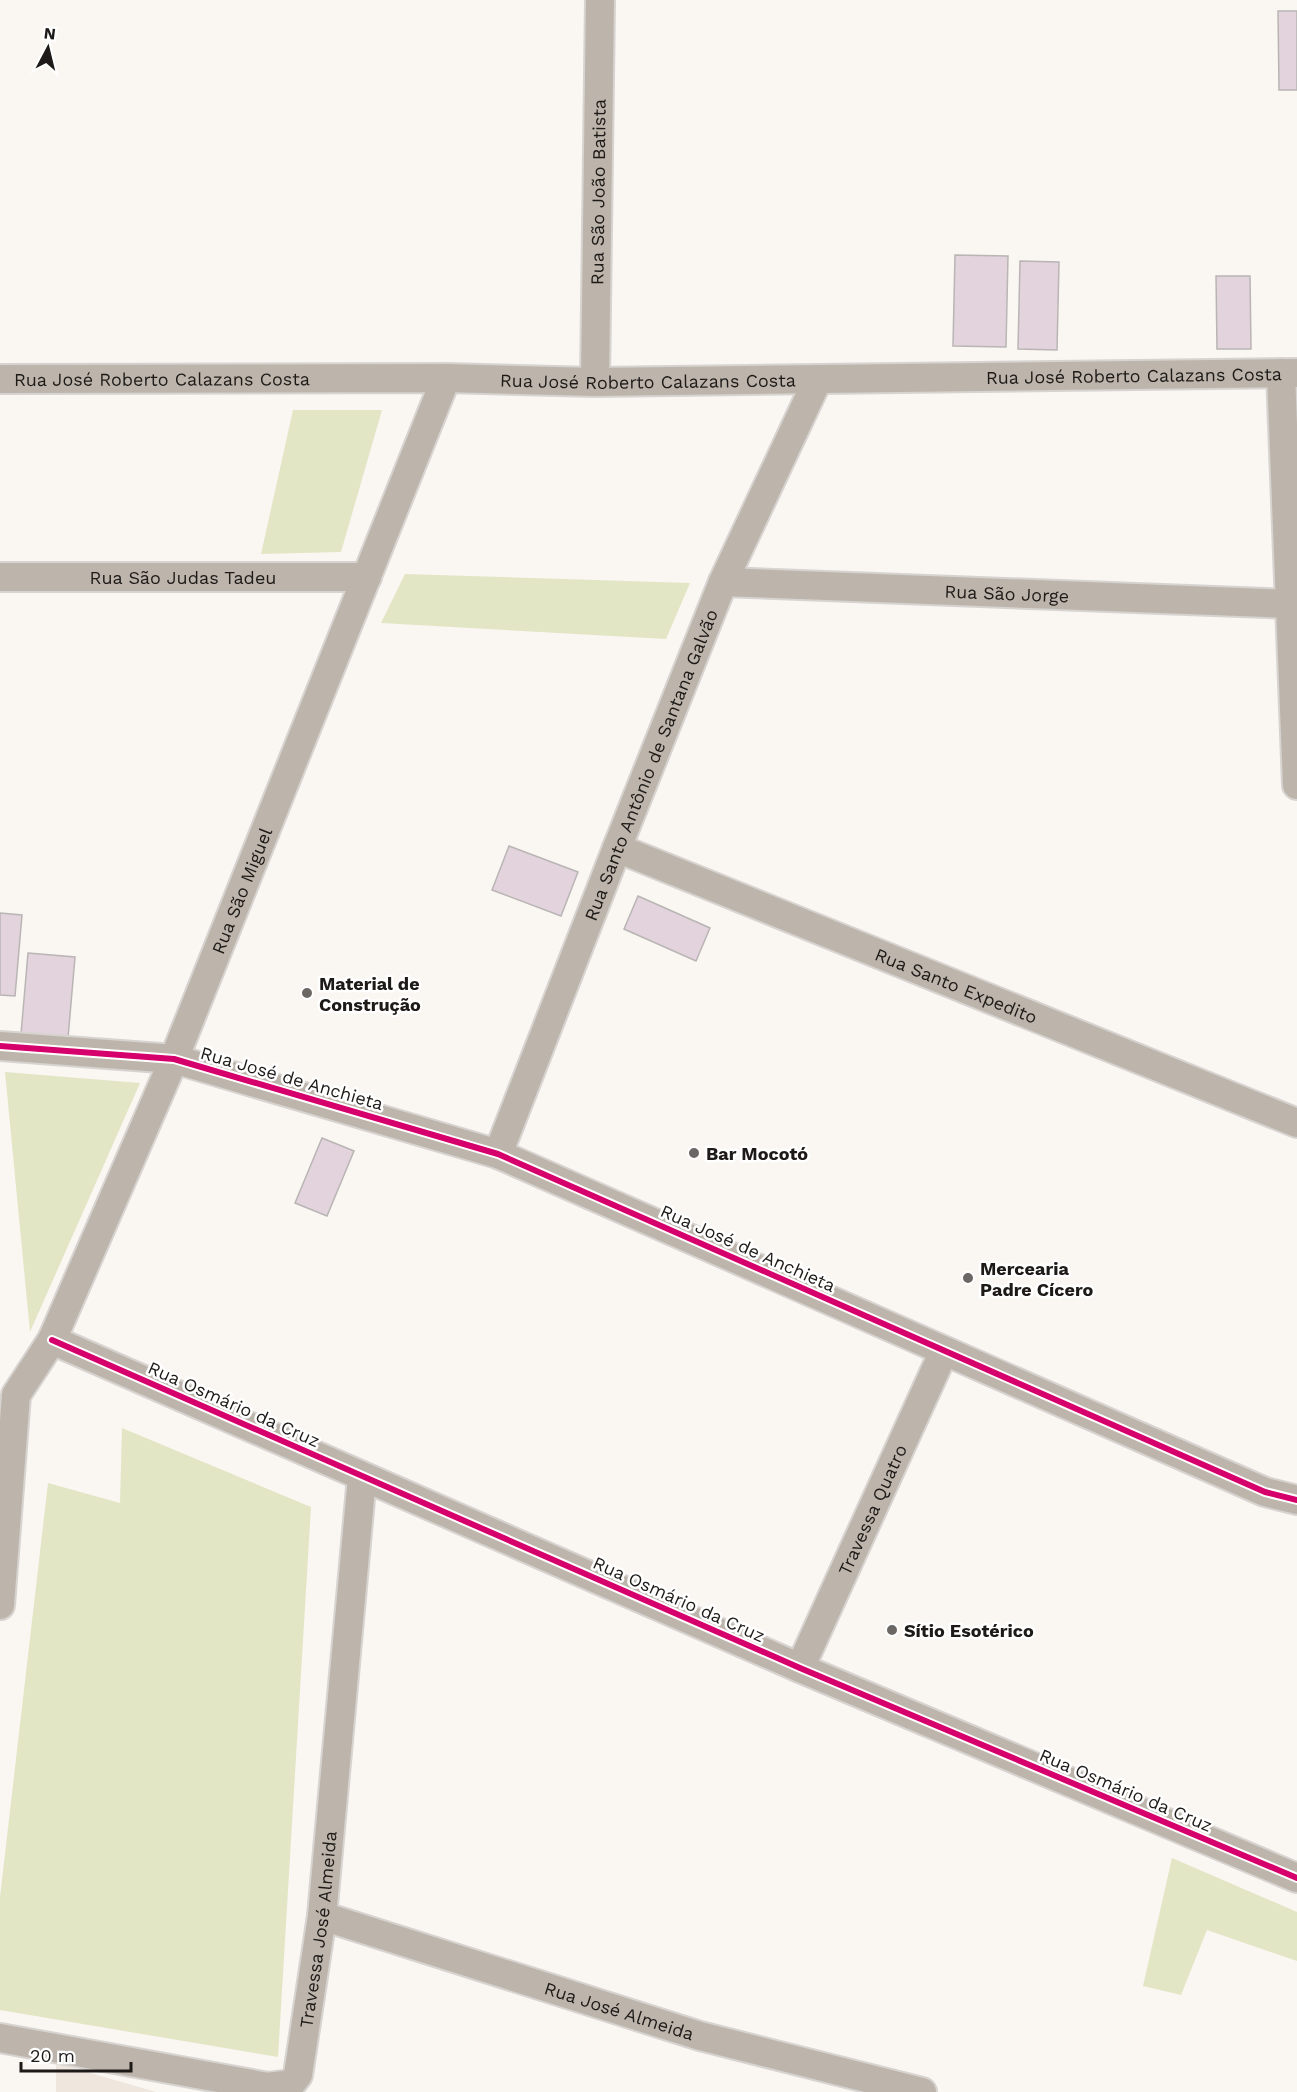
<svg xmlns="http://www.w3.org/2000/svg" width="1297" height="2092" font-family="'Work Sans',sans-serif">
<rect width="100%" height="100%" fill="#faf6f2"/>
<polygon fill="#efe6de" points="56,2063 156,2092 56,2092"/>
<g fill="#e2e6c5">
<polygon points="293,410 382,410 341,552 261,554"/>
<polygon points="405,574 690,583 666,639 381,623"/>
<polygon points="5,1072 140,1083 30,1332"/>
<polygon points="122,1428 311,1507 278,2057 0,2010 0,1897 48,1483 120,1503"/>
<polygon points="1172,1858 1297,1912 1297,1961 1207,1930 1181,1995 1143,1986"/>
</g>
<g fill="#e2d3dd" stroke="#b9b5b4" stroke-width="1.5">
<polygon points="1278,11 1297,11 1297,90 1279,90"/>
<polygon points="955,255 1008,256 1006,347 953,346"/>
<polygon points="1020,261 1059,262 1057,350 1018,349"/>
<polygon points="1216,276 1250,276 1251,349 1217,349"/>
<polygon points="509,846 578,872 561,916 492,890"/>
<polygon points="638,896 710,928 696,961 624,929"/>
<polygon points="0,913 22,915 15,996 0,995"/>
<polygon points="28,953 75,957 68,1038 21,1034"/>
<polygon points="322,1138 354,1151 327,1216 295,1203"/>
</g>
<g fill="none" stroke-linecap="round" stroke-linejoin="round">
<g stroke="#d6d3d0" stroke-width="32">
<g id="minor">
<polyline points="1281,373 1297,785"/>
<path id="s1" d="M0,379L446,378L595,382L1297,373"/>
<path id="s2" d="M595,382L600,0"/>
<path id="s3" d="M0,577H367"/>
<path id="s4" d="M723,582L1290,604"/>
<path id="s5" d="M617,848L1297,1123"/>
<polyline points="0,1046 174,1059 498,1154 1265,1492 1297,1500"/>
<path id="s6" d="M498,1154L617,848L723,582L818,379"/>
<polyline points="52,1340 800,1668 1297,1878"/>
<path id="s7" d="M0,1605L16,1395L52,1340L174,1059L446,378"/>
<path id="s8" d="M800,1668L944,1351"/>
<path id="s9" d="M322,1916L700,2036L922,2092"/>
<path id="s10" d="M0,2038L268,2087L291,2084L298,2075L322,1916L362,1477"/>
</g>
</g>
<use href="#minor" stroke="#bdb5ab" stroke-width="28"/>
<g stroke="#fff" stroke-width="10">
<g id="cycleway">
<polyline points="0,1046 174,1059 498,1154 1265,1492 1297,1500"/>
<polyline points="52,1340 800,1668 1297,1878"/>
</g>
</g>
<use href="#cycleway" stroke="#d6006c" stroke-width="6"/>
</g>
<g fill="#6a6764" stroke="#fff" stroke-width="2">
<circle cx="307" cy="993" r="6"/>
<circle cx="694" cy="1153" r="6"/>
<circle cx="968" cy="1278" r="6"/>
<circle cx="892" cy="1630" r="6"/>
</g>
<g text-anchor="middle" dominant-baseline="central" stroke-width="5" stroke-linejoin="round" paint-order="stroke">
<g font-size="18" fill="#1d1a18" stroke="#fff">
<text stroke="none"><textPath href="#s2" startOffset="190">Rua São João Batista</textPath></text>
<text stroke="none"><textPath href="#s1" startOffset="1134">Rua José Roberto Calazans Costa</textPath></text>
<text stroke="none"><textPath href="#s1" startOffset="162">Rua José Roberto Calazans Costa</textPath></text>
<text stroke="none"><textPath href="#s1" startOffset="648">Rua José Roberto Calazans Costa</textPath></text>
<text stroke="none"><textPath href="#s3" startOffset="183">Rua São Judas Tadeu</textPath></text>
<text stroke="none"><textPath href="#s4" startOffset="284">Rua São Jorge</textPath></text>
<text stroke="none"><textPath href="#s6" startOffset="418">Rua Santo Antônio de Santana Galvão</textPath></text>
<text stroke="none"><textPath href="#s7" startOffset="764">Rua São Miguel</textPath></text>
<text stroke="none"><textPath href="#s5" startOffset="366">Rua Santo Expedito</textPath></text>
<text transform="translate(292 1078) rotate(16)">Rua José de Anchieta</text>
<text transform="translate(748 1248) rotate(24)">Rua José de Anchieta</text>
<text transform="translate(234 1404) rotate(24)">Rua Osmário da Cruz</text>
<text stroke="none"><textPath href="#s8" startOffset="174">Travessa Quatro</textPath></text>
<text transform="translate(679 1599) rotate(24)">Rua Osmário da Cruz</text>
<text transform="translate(1126 1790) rotate(23)">Rua Osmário da Cruz</text>
<text stroke="none"><textPath href="#s10" startOffset="454">Travessa José Almeida</textPath></text>
<text stroke="none"><textPath href="#s9" startOffset="312">Rua José Almeida</textPath></text>
</g>
<g font-size="18" font-weight="bold" fill="#1d1a18" stroke="#fff" text-anchor="start">
<text x="319" y="983">Material de<tspan x="319" dy="21">Construção</tspan></text>
<text x="706" y="1153">Bar Mocotó</text>
<text x="980" y="1268">Mercearia<tspan x="980" dy="21">Padre Cícero</tspan></text>
<text x="904" y="1630">Sítio Esotérico</text>
</g>
</g>
<g transform="translate(48 48) rotate(7)" stroke="#ffffff" stroke-width="4.5" paint-order="stroke">
<path d="M0-4.5L10 22L0 15L-10 22Z" fill="#1d1a18"/>
<text y="-9" font-size="16" font-weight="bold" text-anchor="middle" fill="#1d1a18">N</text>
</g>
<path d="M21 2062v9h110v-9" fill="none" stroke="#1d1a18" stroke-width="3"/>
<text x="30" y="2062" font-size="18" fill="#1d1a18" stroke="#ffffff" stroke-width="4.5" paint-order="stroke">20 m</text>
</svg>
